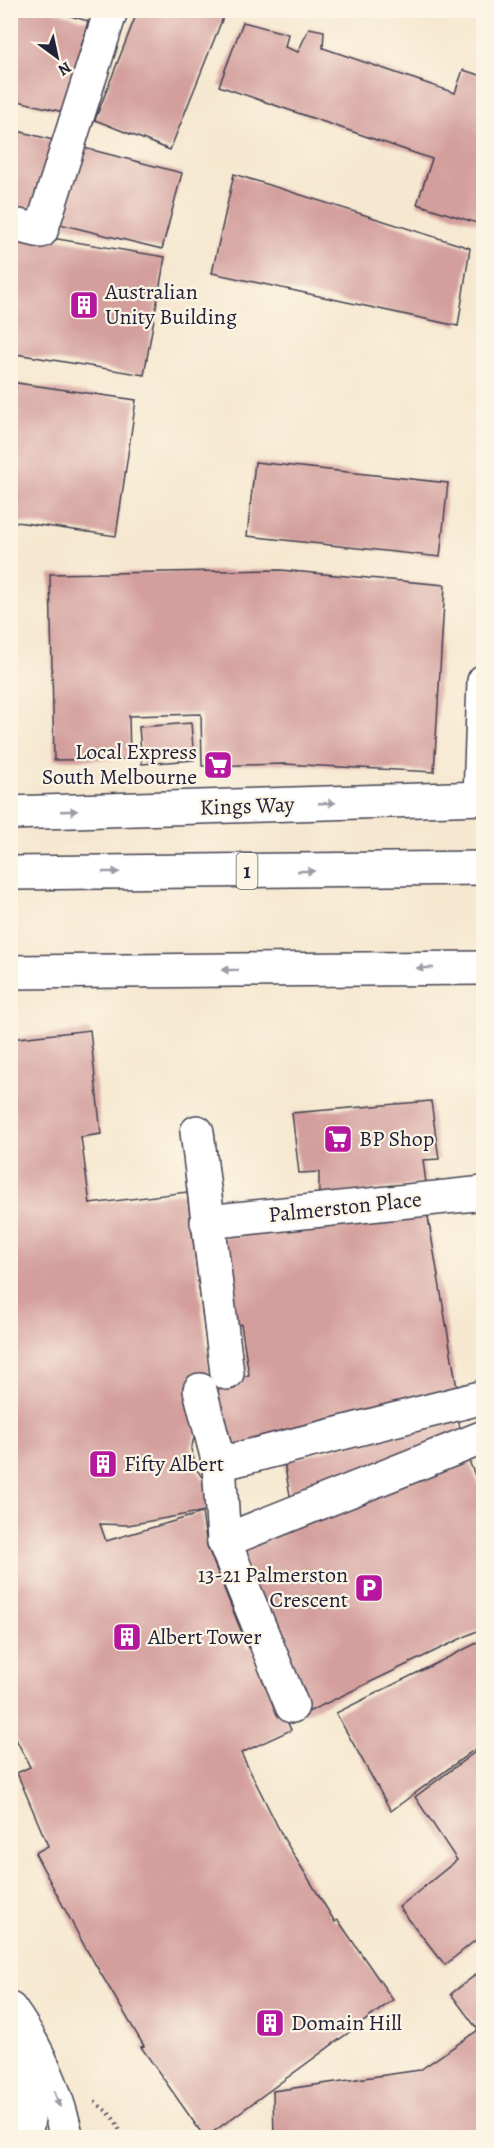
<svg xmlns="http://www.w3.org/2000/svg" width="494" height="2148" font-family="Alegreya,serif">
<rect width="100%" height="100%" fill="#fcf5e5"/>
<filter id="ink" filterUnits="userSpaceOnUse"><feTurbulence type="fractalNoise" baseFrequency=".0167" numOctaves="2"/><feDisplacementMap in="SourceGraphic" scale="12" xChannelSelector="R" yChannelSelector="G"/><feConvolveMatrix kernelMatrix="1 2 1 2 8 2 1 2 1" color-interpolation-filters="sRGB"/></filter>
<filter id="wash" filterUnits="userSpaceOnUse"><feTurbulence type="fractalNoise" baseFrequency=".008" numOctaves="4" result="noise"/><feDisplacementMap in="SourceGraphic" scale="24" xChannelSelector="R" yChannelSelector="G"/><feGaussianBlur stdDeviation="1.35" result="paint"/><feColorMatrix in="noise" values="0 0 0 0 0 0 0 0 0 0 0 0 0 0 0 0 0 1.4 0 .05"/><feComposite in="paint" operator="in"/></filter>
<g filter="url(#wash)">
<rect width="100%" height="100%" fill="#f6e8d0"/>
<g id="blocks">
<g fill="#d39e9c">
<polygon points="10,10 50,10 88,21 63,112 10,99"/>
<polygon points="138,10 226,10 170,150 95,120"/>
<polygon points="243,22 288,34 285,47 298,52 309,28 324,31 323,48 455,93 463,70 483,76 483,225 417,204 432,159 219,86"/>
<polygon points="10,129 182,173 162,249 10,212"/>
<polygon points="234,174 470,248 458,326 212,273"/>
<polygon points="10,231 165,257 144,375 10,353"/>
<polygon points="10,382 136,400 116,536 10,521"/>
<polygon points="255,462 448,483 440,557 247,536"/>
<polygon points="280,570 445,585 434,772 284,764 202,766 201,714 129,716 130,759 54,760 50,574"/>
<polygon points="191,723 194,760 142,764 139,727"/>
<polygon points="90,1030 101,1134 81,1137 90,1204 187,1192 211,1380 191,1449 197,1470 211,1490 216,1509 128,1525 100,1524 106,1541 202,1513 207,1546 248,1648 254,1645 291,1730 241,1753 284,1839 335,1922 338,1920 393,2000 205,2138 141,2047 144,2046 86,1949 35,1853 48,1846 17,1773 30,1767 16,1739 10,1741 10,1039"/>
<polygon points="431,1101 439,1159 423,1160 426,1183 319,1198 319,1172 299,1173 292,1113"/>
<polygon points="427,1211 458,1394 231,1452 216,1383 249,1375 241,1324 235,1325 222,1237"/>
<polygon points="457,1415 461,1432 291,1501 284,1462"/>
<polygon points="466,1454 483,1494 483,1628 304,1714 238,1547"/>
<polygon points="483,1640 483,1743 391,1811 336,1713"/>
<polygon points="483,1746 483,1934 445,1965 399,1907 457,1860 415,1797"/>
<polygon points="483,1969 483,2138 274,2138 273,2091 420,2070 478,2030 451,1994"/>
</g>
</g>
</g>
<g filter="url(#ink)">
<use href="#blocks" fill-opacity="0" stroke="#424051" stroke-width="1.5"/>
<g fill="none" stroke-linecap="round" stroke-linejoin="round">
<g stroke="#424051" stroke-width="36">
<g id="minor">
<polyline points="10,224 41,231 111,10"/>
<polyline points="480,798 484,681"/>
<polyline points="10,813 484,798"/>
<polyline points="197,1132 227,1373"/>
<polyline points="207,1222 484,1193"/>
<polyline points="200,1390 219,1464 224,1541 292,1706"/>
<polyline points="219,1464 484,1397"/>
<polyline points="224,1541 484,1437"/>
<path d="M10,2009C39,2049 56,2090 67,2138"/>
<polyline points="10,2065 17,2077 29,2112 25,2138"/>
</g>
</g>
<g stroke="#424051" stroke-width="36">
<g id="highway">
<polyline points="10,873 484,868"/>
<polyline points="10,972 484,968"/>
</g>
</g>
<path stroke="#424051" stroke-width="4" stroke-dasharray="1.5 4.5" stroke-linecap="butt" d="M95,2102C108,2112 119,2120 121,2138"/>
<use href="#minor" stroke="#fff" stroke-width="33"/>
<use href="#highway" stroke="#fff" stroke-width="33"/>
</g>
<defs><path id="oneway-solid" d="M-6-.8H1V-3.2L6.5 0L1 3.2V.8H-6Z" transform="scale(1.5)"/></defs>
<g fill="#9c9ca7">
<use href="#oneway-solid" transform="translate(327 803) rotate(-2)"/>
<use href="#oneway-solid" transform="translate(69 811) rotate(-2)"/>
<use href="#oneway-solid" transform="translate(306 871)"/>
<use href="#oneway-solid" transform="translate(111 872)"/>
<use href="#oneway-solid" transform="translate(425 968) rotate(180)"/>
<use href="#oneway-solid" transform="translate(230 970) rotate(179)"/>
<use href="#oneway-solid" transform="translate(57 2099) rotate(70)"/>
</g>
</g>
<defs>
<g id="building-square" transform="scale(1.5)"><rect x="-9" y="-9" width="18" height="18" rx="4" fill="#b5179e" stroke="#fcf5e5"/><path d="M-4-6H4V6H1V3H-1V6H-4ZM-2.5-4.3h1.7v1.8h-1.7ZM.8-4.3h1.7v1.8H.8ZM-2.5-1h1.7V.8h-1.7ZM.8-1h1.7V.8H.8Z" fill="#fff"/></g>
<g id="supermarket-square" transform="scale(1.5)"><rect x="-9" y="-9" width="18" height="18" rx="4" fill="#b5179e" stroke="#fcf5e5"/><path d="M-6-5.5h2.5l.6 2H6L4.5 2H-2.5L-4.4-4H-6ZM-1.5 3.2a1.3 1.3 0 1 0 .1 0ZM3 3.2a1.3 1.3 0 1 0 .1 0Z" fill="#fff"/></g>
<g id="parking-square" transform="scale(1.5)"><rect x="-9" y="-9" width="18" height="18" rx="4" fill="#b5179e" stroke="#fcf5e5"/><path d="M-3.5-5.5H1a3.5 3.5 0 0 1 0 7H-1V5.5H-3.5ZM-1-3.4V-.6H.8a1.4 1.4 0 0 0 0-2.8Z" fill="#fff"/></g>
</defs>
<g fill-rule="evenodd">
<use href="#building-square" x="84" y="305"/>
<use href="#supermarket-square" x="218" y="765"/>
<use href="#supermarket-square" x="338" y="1139"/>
<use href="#building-square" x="103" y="1464"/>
<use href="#parking-square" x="369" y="1588"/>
<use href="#building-square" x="127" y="1637"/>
<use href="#building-square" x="270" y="2023"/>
</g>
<g text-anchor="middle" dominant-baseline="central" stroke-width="4.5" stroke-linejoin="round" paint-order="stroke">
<rect fill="#fcf5e5" stroke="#63616e" stroke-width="1.5" x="236.5" y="853" width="21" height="36" rx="4.5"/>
<g font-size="21" font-weight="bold" fill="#22223b">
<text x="247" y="871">1</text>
</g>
<g font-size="22" fill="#22223b" stroke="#fcf5e5" text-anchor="start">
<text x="105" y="292">Australian<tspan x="105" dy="25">Unity Building</tspan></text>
<text x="197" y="752" text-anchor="end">Local Express<tspan x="197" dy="25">South Melbourne</tspan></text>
<text x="359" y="1139">BP Shop</text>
<text x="124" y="1464">Fifty Albert</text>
<text x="348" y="1575" text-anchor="end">13-21 Palmerston<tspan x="348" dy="25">Crescent</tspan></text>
<text x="148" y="1637">Albert Tower</text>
<text x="291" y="2023">Domain Hill</text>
</g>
<g font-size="22" fill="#22223b" stroke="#fcf5e5">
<text transform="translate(247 806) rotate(-2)">Kings Way</text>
<text transform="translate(345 1207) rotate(-6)">Palmerston Place</text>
</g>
</g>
<rect width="494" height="2148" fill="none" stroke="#fcf5e5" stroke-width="36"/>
<g transform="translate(57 57) rotate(147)" stroke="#fcf5e5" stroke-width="4.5" paint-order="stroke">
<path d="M0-4.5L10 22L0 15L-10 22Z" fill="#22223b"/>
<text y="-9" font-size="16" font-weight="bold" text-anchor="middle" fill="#22223b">N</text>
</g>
</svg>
